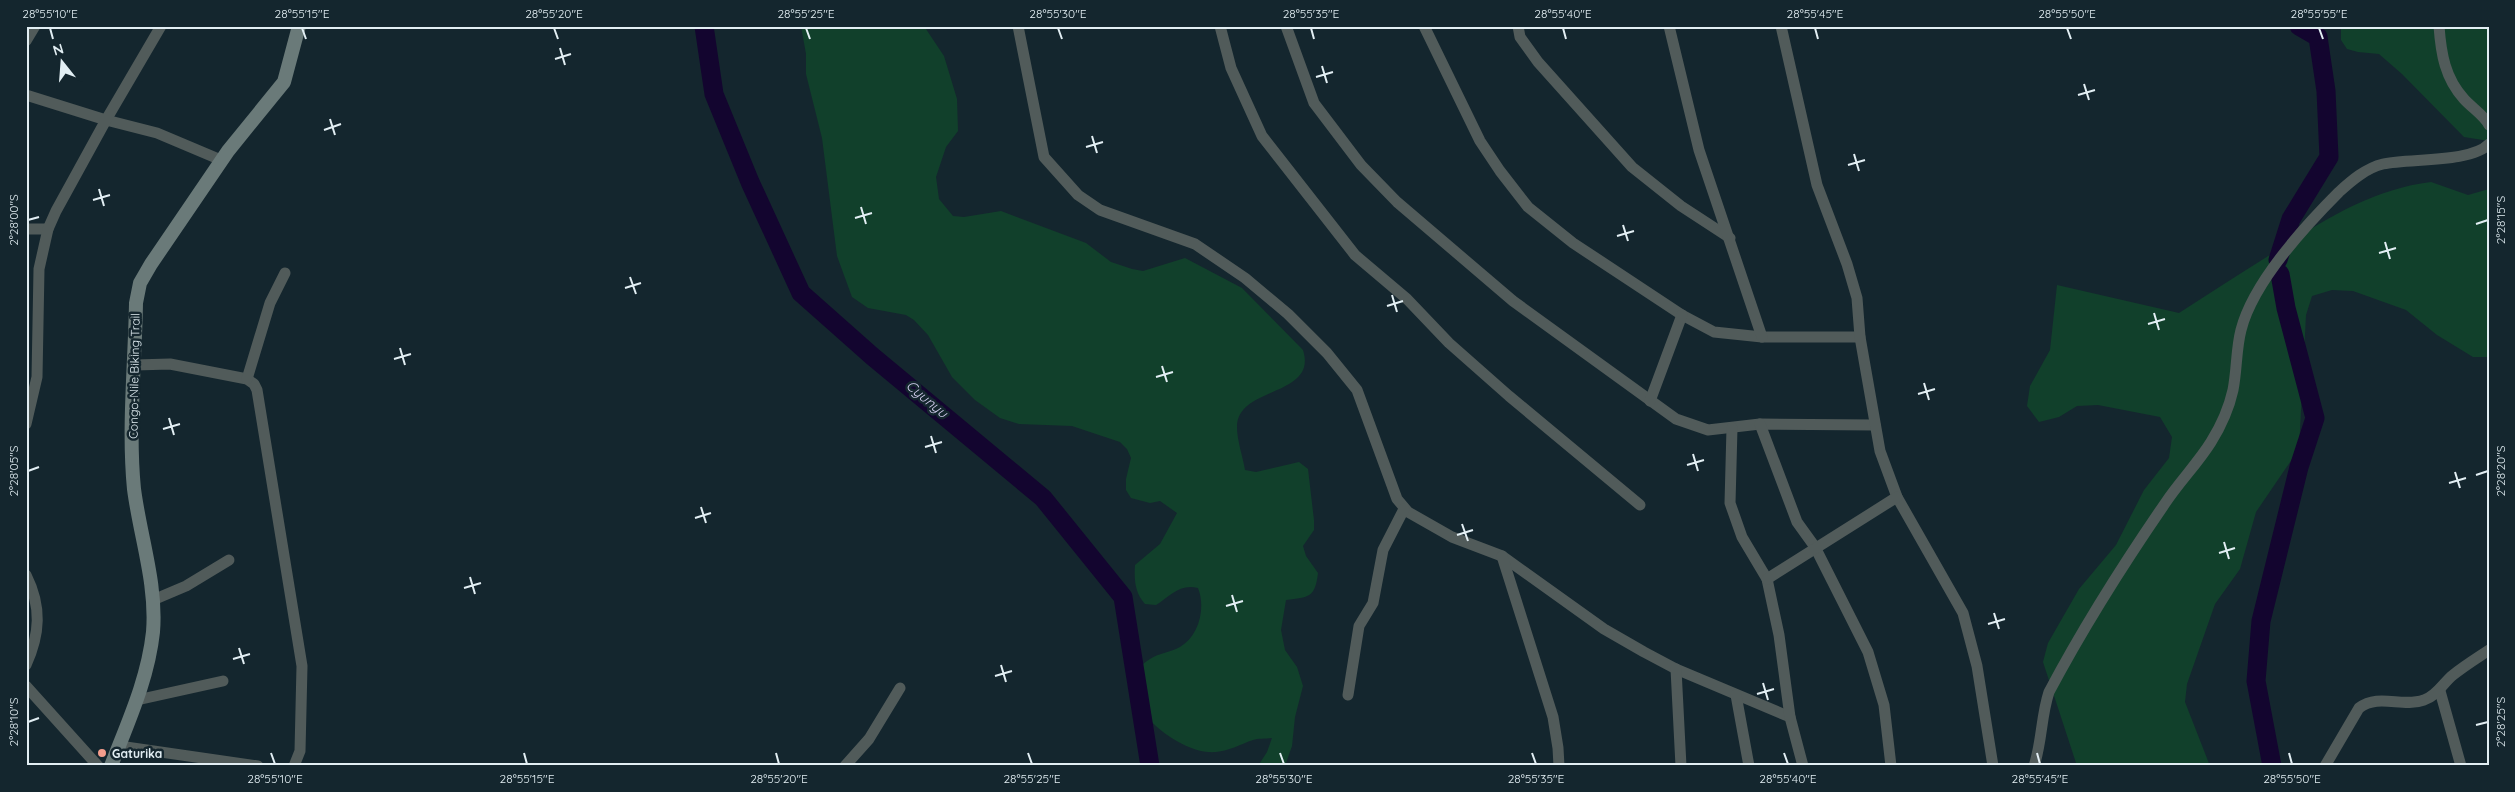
<svg xmlns="http://www.w3.org/2000/svg" width="2515" height="792" font-family="Quicksand,sans-serif">
<rect width="100%" height="100%" fill="#14262e"/>
<g fill="#11402b">
<path d="M801,26H924L944,56L957,99L958,131L946,147L936,177L939,199L953,216L964,217L1001,211L1086,243L1111,262L1132,269L1143,271L1185,258L1242,288L1303,350C1318,397 1237,386 1237,427C1237,441 1243,457 1245,470L1256,472L1299,462L1308,469L1314,520V530L1303,546L1306,556L1318,573C1315,598 1309,597 1286,600L1281,630L1285,650L1297,667L1303,686L1295,717L1292,746L1285,766H1258L1267,752L1272,738C1265,739 1258,738 1253,740C1241,744 1229,751 1216,752C1182,755 1132,714 1127,680C1134,672 1142,664 1150,659C1159,653 1171,652 1180,647C1199,636 1206,608 1198,588C1180,583 1170,596 1156,605L1145,604C1135,593 1134,580 1135,565L1160,544L1177,513L1160,501L1150,503L1131,498L1126,490V479L1131,458L1127,449L1120,442L1072,426L1019,424L1000,418L975,400L952,377L928,335L914,320L906,315L868,308L852,297L837,256L822,138L806,74V54Z"/>
<polygon points="2341,26 2489,26 2489,141 2464,137 2402,74 2379,54 2358,52 2347,49 2341,40"/>
<path d="M2431,182L2468,195L2489,189V357H2473L2437,335L2406,310L2353,291L2332,290L2312,296L2306,315L2299,449L2256,512L2240,569L2215,604L2187,684L2185,702L2210,766H2077L2043,662L2048,643L2079,589L2116,545L2144,490L2169,458L2172,437L2160,417L2098,405L2077,406L2059,417L2039,422L2027,406L2030,386L2050,350L2057,285L2179,313C2210,293 2241,273 2273,253C2322,221 2372,189 2431,182Z"/>
</g>
<g fill="none" stroke-linecap="round" stroke-linejoin="round">
<g stroke="#13052f" stroke-width="19">
<polyline points="704,26 714,94 750,182 801,293 872,356 1043,498 1123,597 1150,766"/>
<polyline points="2278,260 2291,219 2329,157 2326,91 2318,37 2299,26"/>
<polyline points="2272,766 2256,681 2261,621 2299,467 2315,418 2286,308 2280,274"/>
</g>
<g stroke="#515b5a" stroke-width="11">
<polyline points="1018,26 1044,157 1078,195 1100,210 1195,244 1245,278 1288,314 1327,353 1357,390 1397,499 1408,512 1452,537 1502,556 1604,629 1644,652 1676,669 1790,717"/>
<polyline points="1220,26 1231,68 1262,136 1355,255 1407,299 1449,343 1509,396 1640,505"/>
<polyline points="1286,26 1314,103 1361,165 1397,202 1513,301 1676,419 1708,430 1760,424 1875,425"/>
<polyline points="1424,26 1480,141 1500,171 1528,207 1573,243 1682,315 1714,332 1762,337 1860,337"/>
<polyline points="1518,26 1520,37 1538,62 1632,167 1681,206 1730,238"/>
<polyline points="1669,26 1699,150 1762,337"/>
<polyline points="1781,26 1817,185 1847,264 1857,298 1860,337 1880,451 1897,497 1963,613 1977,666 1993,766"/>
<path d="M2439,26C2441,54 2445,78 2464,99C2472,108 2484,115 2489,125"/>
<polyline points="26,41 35,26"/>
<polyline points="26,95 106,120 157,133 221,160"/>
<polyline points="26,229 48,229"/>
<polyline points="135,365 170,364 247,379 254,384 257,390 302,666 300,751 294,766"/>
<polyline points="247,379 270,303 285,273"/>
<polyline points="1650,401 1682,315"/>
<polyline points="26,424 37,377 39,269 48,229 56,211 106,120 161,26"/>
<polyline points="1760,424 1797,522 1815,547 1868,652 1884,705 1891,766"/>
<polyline points="1732,428 1730,503 1742,537 1767,579 1779,635 1790,717 1803,766"/>
<polyline points="1502,556 1553,717 1558,748 1559,766"/>
<path d="M26,575C42,607 40,634 26,665"/>
<polyline points="1767,579 1897,497"/>
<polyline points="153,600 186,586 229,560"/>
<polyline points="1676,669 1681,766"/>
<polyline points="26,686 98,766"/>
<polyline points="2440,691 2461,766"/>
<polyline points="1348,695 1359,626 1373,603 1383,550 1404,509"/>
<polyline points="1736,695 1749,766"/>
<polyline points="137,700 223,681"/>
<polyline points="119,746 258,766"/>
<polyline points="845,766 869,739 900,688"/>
<path d="M2034,766C2042,742 2041,716 2049,692C2084,626 2124,563 2166,502C2180,481 2198,463 2211,442C2221,426 2229,408 2233,390C2237,370 2236,349 2241,330C2253,283 2305,226 2339,192C2351,181 2366,168 2383,164C2409,158 2471,163 2489,144"/>
<path d="M2325,766L2359,708C2379,693 2402,708 2424,700C2437,696 2443,683 2453,675C2464,666 2477,658 2489,650"/>
</g>
<path stroke="#6a7a79" stroke-width="14" d="M111,766C128,722 148,679 153,632C157,584 140,536 134,489C128,428 135,364 136,303L140,283L151,264L228,151L284,82L299,26"/>
</g>
<path fill="none" stroke="#e2eef3" stroke-width="2" d="M50,28L53,39M302,28L306,39M554,28L558,39M806,28L810,39M1058,28L1062,39M1311,28L1314,39M1563,28L1566,39M1815,28L1818,39M2067,28L2071,39M2319,28L2323,39M560,48L565,65M555,59L571,54M1322,66L1327,83M1316,77L1333,72M2084,84L2089,100M2078,95L2095,90M330,119L335,135M324,130L341,124M1092,136L1097,153M1086,147L1103,142M1854,154L1859,171M1848,165L1865,160M99,189L104,206M93,200L110,195M861,207L866,224M855,218L872,213M28,220L39,217M2476,224L2488,220M1623,225L1628,241M1617,236L1634,231M2385,242L2390,259M2379,253L2396,248M630,277L636,294M625,288L641,283M1392,295L1397,312M1387,306L1403,301M2154,313L2159,330M2148,324L2165,319M400,348L405,365M394,359L411,354M1162,366L1167,382M1156,377L1173,372M1924,383L1929,400M1918,394L1935,389M169,418L174,435M163,429L180,424M931,436L936,453M925,447L942,442M1693,454L1698,471M1687,465L1704,460M28,471L39,467M2455,472L2460,488M2476,475L2488,471M2449,483L2466,478M701,507L706,523M695,518L711,513M1462,524L1468,541M1457,535L1473,530M2224,542L2229,559M2219,553L2235,548M470,577L475,594M464,588L481,583M1232,595L1237,612M1226,606L1243,601M1994,613L1999,629M1988,624L2005,619M239,648L244,664M233,659L250,654M1001,665L1006,682M995,676L1012,671M1763,683L1768,700M1757,694L1774,689M28,722L39,718M2476,725L2488,722M271,753L275,764M524,753L527,764M776,753L779,764M1028,753L1032,764M1280,753L1284,764M1532,753L1536,764M1784,753L1788,764M2037,753L2040,764M2289,753L2292,764"/>
<circle fill="#f49d8c" stroke="#14262e" stroke-width="2" cx="102" cy="753" r="5"/>
<g text-anchor="middle" dominant-baseline="central" stroke-width="5" stroke-linejoin="round" paint-order="stroke">
<g font-size="12" fill="#e2eef3" stroke="#14262e">
<text transform="translate(134 376) rotate(-89)">Congo-Nile Biking Trail</text>
</g>
<g font-size="12" font-weight="bold" fill="#e2eef3" stroke="#14262e" text-anchor="start">
<text x="112" y="753">Gaturika</text>
</g>
<g font-size="14" font-style="italic" fill="#d7d2f2" stroke="#14262e">
<text transform="translate(927 399) rotate(40)">Cyunyu</text>
</g>
</g>
<rect width="2515" height="792" fill="none" stroke="#14262e" stroke-width="55"/>
<g transform="translate(62 62) rotate(343)" stroke="#14262e" stroke-width="4" paint-order="stroke">
<path d="M0-4L9 19L0 12L-9 19Z" fill="#e2eef3"/>
<text y="-8" font-size="14" font-weight="bold" text-anchor="middle" fill="#e2eef3">N</text>
</g>
<rect x="28" y="28" width="2460" height="736" fill="none" stroke="#e2eef3" stroke-width="2"/>
<g font-size="12" text-anchor="middle" fill="#e2eef3">
<text x="50" y="18">28°55'10"E</text>
<text x="302" y="18">28°55'15"E</text>
<text x="554" y="18">28°55'20"E</text>
<text x="806" y="18">28°55'25"E</text>
<text x="1058" y="18">28°55'30"E</text>
<text x="1311" y="18">28°55'35"E</text>
<text x="1563" y="18">28°55'40"E</text>
<text x="1815" y="18">28°55'45"E</text>
<text x="2067" y="18">28°55'50"E</text>
<text x="2319" y="18">28°55'55"E</text>
<text transform="translate(14 220) rotate(-90)" y="4">2°28'00"S</text>
<text transform="translate(2501 220) rotate(-90)" y="4">2°28'15"S</text>
<text transform="translate(14 471) rotate(-90)" y="4">2°28'05"S</text>
<text transform="translate(2501 471) rotate(-90)" y="4">2°28'20"S</text>
<text transform="translate(14 722) rotate(-90)" y="4">2°28'10"S</text>
<text transform="translate(2501 722) rotate(-90)" y="4">2°28'25"S</text>
<text x="275" y="783">28°55'10"E</text>
<text x="527" y="783">28°55'15"E</text>
<text x="779" y="783">28°55'20"E</text>
<text x="1032" y="783">28°55'25"E</text>
<text x="1284" y="783">28°55'30"E</text>
<text x="1536" y="783">28°55'35"E</text>
<text x="1788" y="783">28°55'40"E</text>
<text x="2040" y="783">28°55'45"E</text>
<text x="2292" y="783">28°55'50"E</text>
</g>
</svg>
